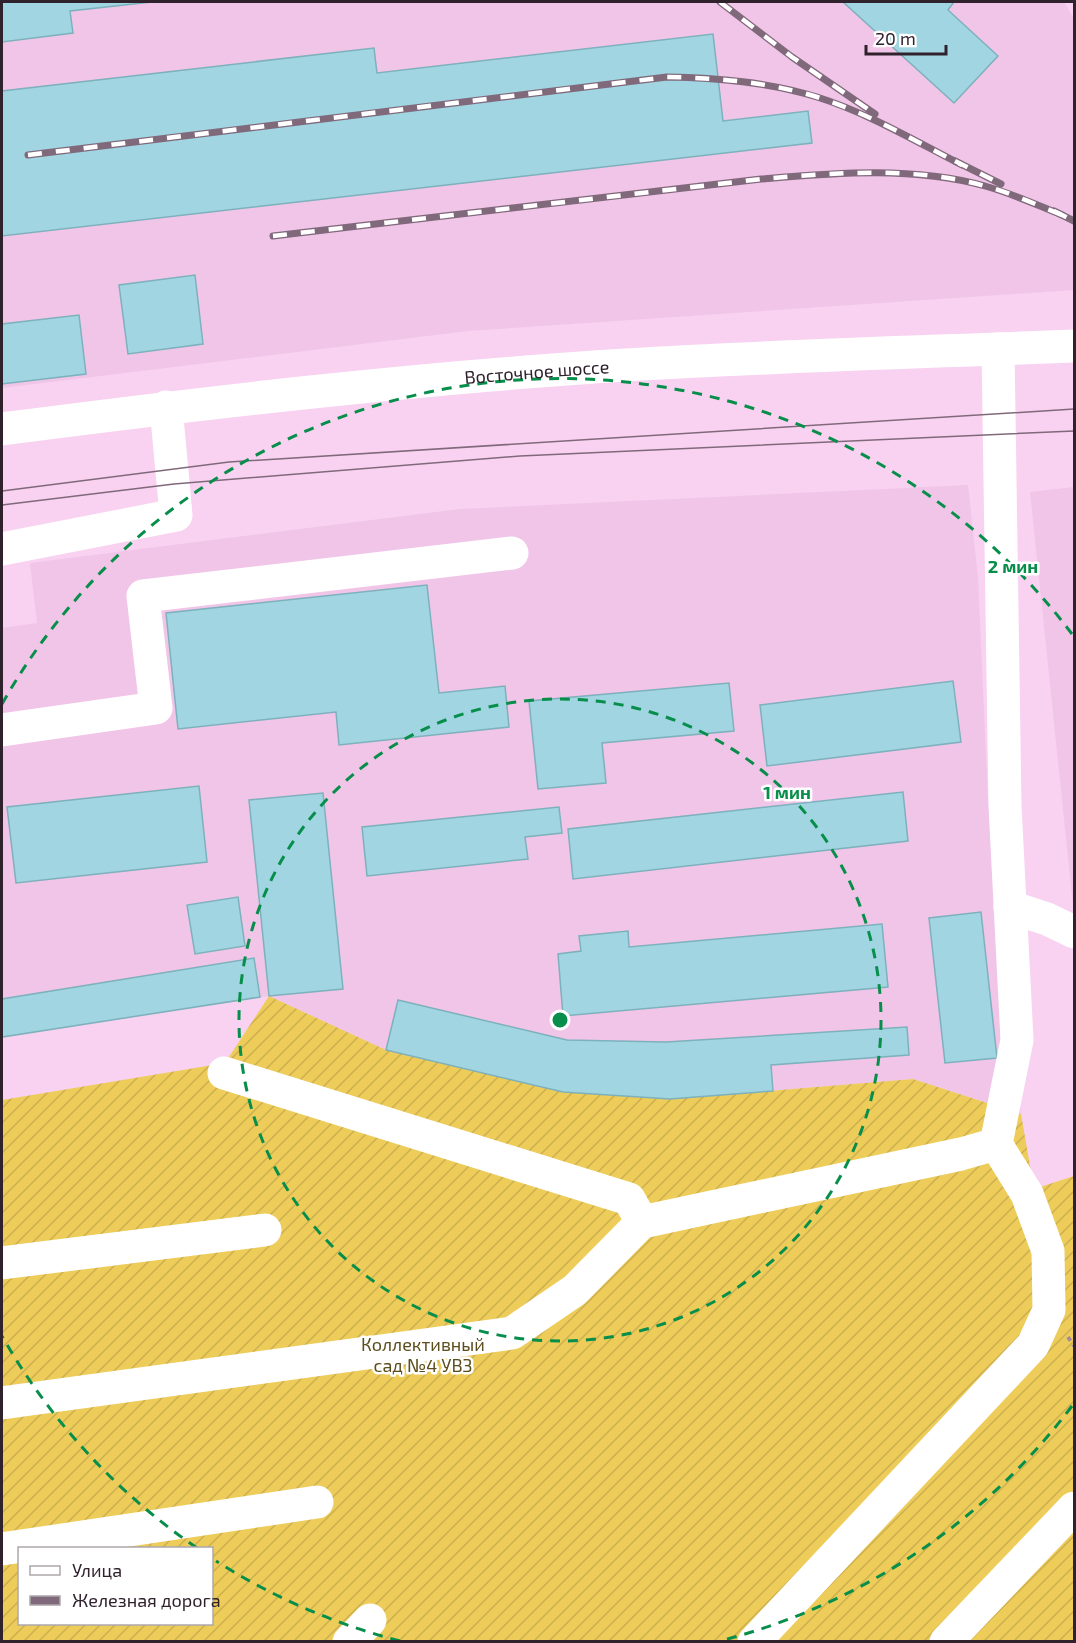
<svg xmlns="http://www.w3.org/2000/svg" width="1076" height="1643" font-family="'Exo 2',sans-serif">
<defs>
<pattern id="garden-furrows" width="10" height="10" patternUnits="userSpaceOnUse" patternTransform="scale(1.5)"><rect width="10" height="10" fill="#edcc5a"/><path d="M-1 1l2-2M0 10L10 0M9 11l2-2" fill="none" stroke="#ccaf4f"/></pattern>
</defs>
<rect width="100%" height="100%" fill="#f8d2f0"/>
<g fill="#f1c5e8">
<polygon points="2,2 1064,2 1074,19 1074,290 468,331 2,388"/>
<polygon points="968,485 978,578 988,800 1021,1114 913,1079 670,1099 563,1092 386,1050 269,996 2,1037 2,628 37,623 30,563 460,509"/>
<polygon points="1074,487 1074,915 1030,492"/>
</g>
<path fill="url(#garden-furrows)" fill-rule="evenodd" d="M269,996L386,1050L563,1092L670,1099L913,1079L1021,1114L1034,1189L1074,1176V1641L2,1642V1100L225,1063ZM20,1548H212V1624H20Z"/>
<g fill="#a0d5e1" stroke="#7db1bc" stroke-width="1.5">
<polygon points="2,2 152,2 70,11 73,33 2,42"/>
<polygon points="843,2 954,2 948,10 998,56 954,103"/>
<polygon points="713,34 723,121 808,111 812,143 2,236 2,91 374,48 377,73"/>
<polygon points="195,275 203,344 128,354 119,285"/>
<polygon points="79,315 86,374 2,384 2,324"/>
<polygon points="427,585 439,693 505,686 509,727 339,745 336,712 178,729 166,613"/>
<polygon points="953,681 961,742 767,766 760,705"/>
<polygon points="729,683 734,731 602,743 606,783 538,789 529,701"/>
<polygon points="199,786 207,862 16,883 7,807"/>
<polygon points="903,792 908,841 573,879 568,829"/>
<polygon points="323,793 343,989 269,996 249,800"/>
<polygon points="559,807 562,833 525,837 528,859 367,876 362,827"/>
<polygon points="238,897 245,946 195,954 187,905"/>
<polygon points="981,912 997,1058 945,1063 929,918"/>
<polygon points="882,924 888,987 563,1016 558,954 581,951 579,936 628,931 629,947"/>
<polygon points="254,958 260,997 2,1037 2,999"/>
<polygon points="398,1000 567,1040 666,1042 907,1027 909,1055 771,1065 773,1091 670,1099 563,1092 386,1050"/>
</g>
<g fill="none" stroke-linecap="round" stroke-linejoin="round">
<polyline stroke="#a4889e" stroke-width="4" stroke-dasharray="4.5 4.5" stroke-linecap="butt" points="1068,1337 1074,1346"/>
<g stroke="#fff" stroke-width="33">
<polyline points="2,549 176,515 166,407"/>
<polyline points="2,730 156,708 143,596 512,553"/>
<polyline points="1010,907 1047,919 1074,932"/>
<polyline points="224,1073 629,1199 642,1222 961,1154 996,1144 1017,1040 1005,806 998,349"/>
<polyline points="2,1263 265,1230"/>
<polyline points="2,1403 512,1333 575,1290 642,1222"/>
<polyline points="2,1549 317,1502"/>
<polyline points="349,1642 370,1620"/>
<polyline points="754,1642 1033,1345 1049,1310 1048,1251 1027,1194 996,1144"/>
<polyline points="946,1642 1074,1508"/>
</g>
<path stroke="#fff" stroke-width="33" id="s1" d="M2,429C209,402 417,378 626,365C775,356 925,352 1074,346"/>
<g stroke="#80697b" stroke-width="1.5">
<polyline points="2,491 229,462 1074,409"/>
<polyline points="2,505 174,484 520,456 1074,431"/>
</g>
<g stroke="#80697b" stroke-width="7">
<g id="rail">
<polyline points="720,2 792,57 875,114"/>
<path d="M28,155L667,77C718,78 768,82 817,97C868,113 915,141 962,165"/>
<polyline points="955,161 1001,184"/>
<polyline points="1054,211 1074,221"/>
<path d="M273,236L761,179C834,173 913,166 985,186C1011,193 1037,205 1062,215"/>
</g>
</g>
<use href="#rail" stroke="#fff" stroke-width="4.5" stroke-dasharray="14" stroke-linecap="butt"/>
</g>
<g fill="none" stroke="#088e4b" stroke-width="3" stroke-dasharray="10 8">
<circle cx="560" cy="1020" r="321"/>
<path d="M1072 1406A641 641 0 0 1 720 1641M400 1641A641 641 0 0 1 216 1561M197 1548A641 641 0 0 1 2 1336M2 704A641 641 0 0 1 1072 634"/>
</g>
<g text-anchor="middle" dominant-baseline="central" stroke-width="5" stroke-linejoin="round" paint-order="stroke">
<g font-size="18" fill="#30222d" stroke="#fff">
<text stroke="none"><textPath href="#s1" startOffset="538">Восточное шоссе</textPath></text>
</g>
<g font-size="18" fill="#5c4e1c" stroke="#fff">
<text x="423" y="1344">Коллективный<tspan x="423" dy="21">сад №4 УВЗ</tspan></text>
</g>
</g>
<circle cx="560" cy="1020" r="9" fill="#088e4b" stroke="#fff" stroke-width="3"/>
<g font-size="18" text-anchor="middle" font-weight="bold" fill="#088e4b" stroke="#fff" stroke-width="5" stroke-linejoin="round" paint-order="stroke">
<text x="1013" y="573">2 мин</text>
<text x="787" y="799">1 мин</text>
</g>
<rect width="1076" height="1643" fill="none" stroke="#30222d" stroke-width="6"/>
<rect x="18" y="1547" width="195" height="78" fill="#ffffff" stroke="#aca7ab" stroke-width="1.5"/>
<rect x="30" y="1566" width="30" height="9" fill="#ffffff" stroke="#aca7ab" stroke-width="1.5"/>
<text x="72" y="1577" font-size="18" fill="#30222d">Улица</text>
<rect x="30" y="1596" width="30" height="9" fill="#80697b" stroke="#aca7ab" stroke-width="1.5"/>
<text x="72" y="1607" font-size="18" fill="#30222d">Железная дорога</text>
<path d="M866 45v9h80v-9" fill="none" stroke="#30222d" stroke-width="3"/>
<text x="875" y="45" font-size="18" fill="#30222d" stroke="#ffffff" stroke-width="4.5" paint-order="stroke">20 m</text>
</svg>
